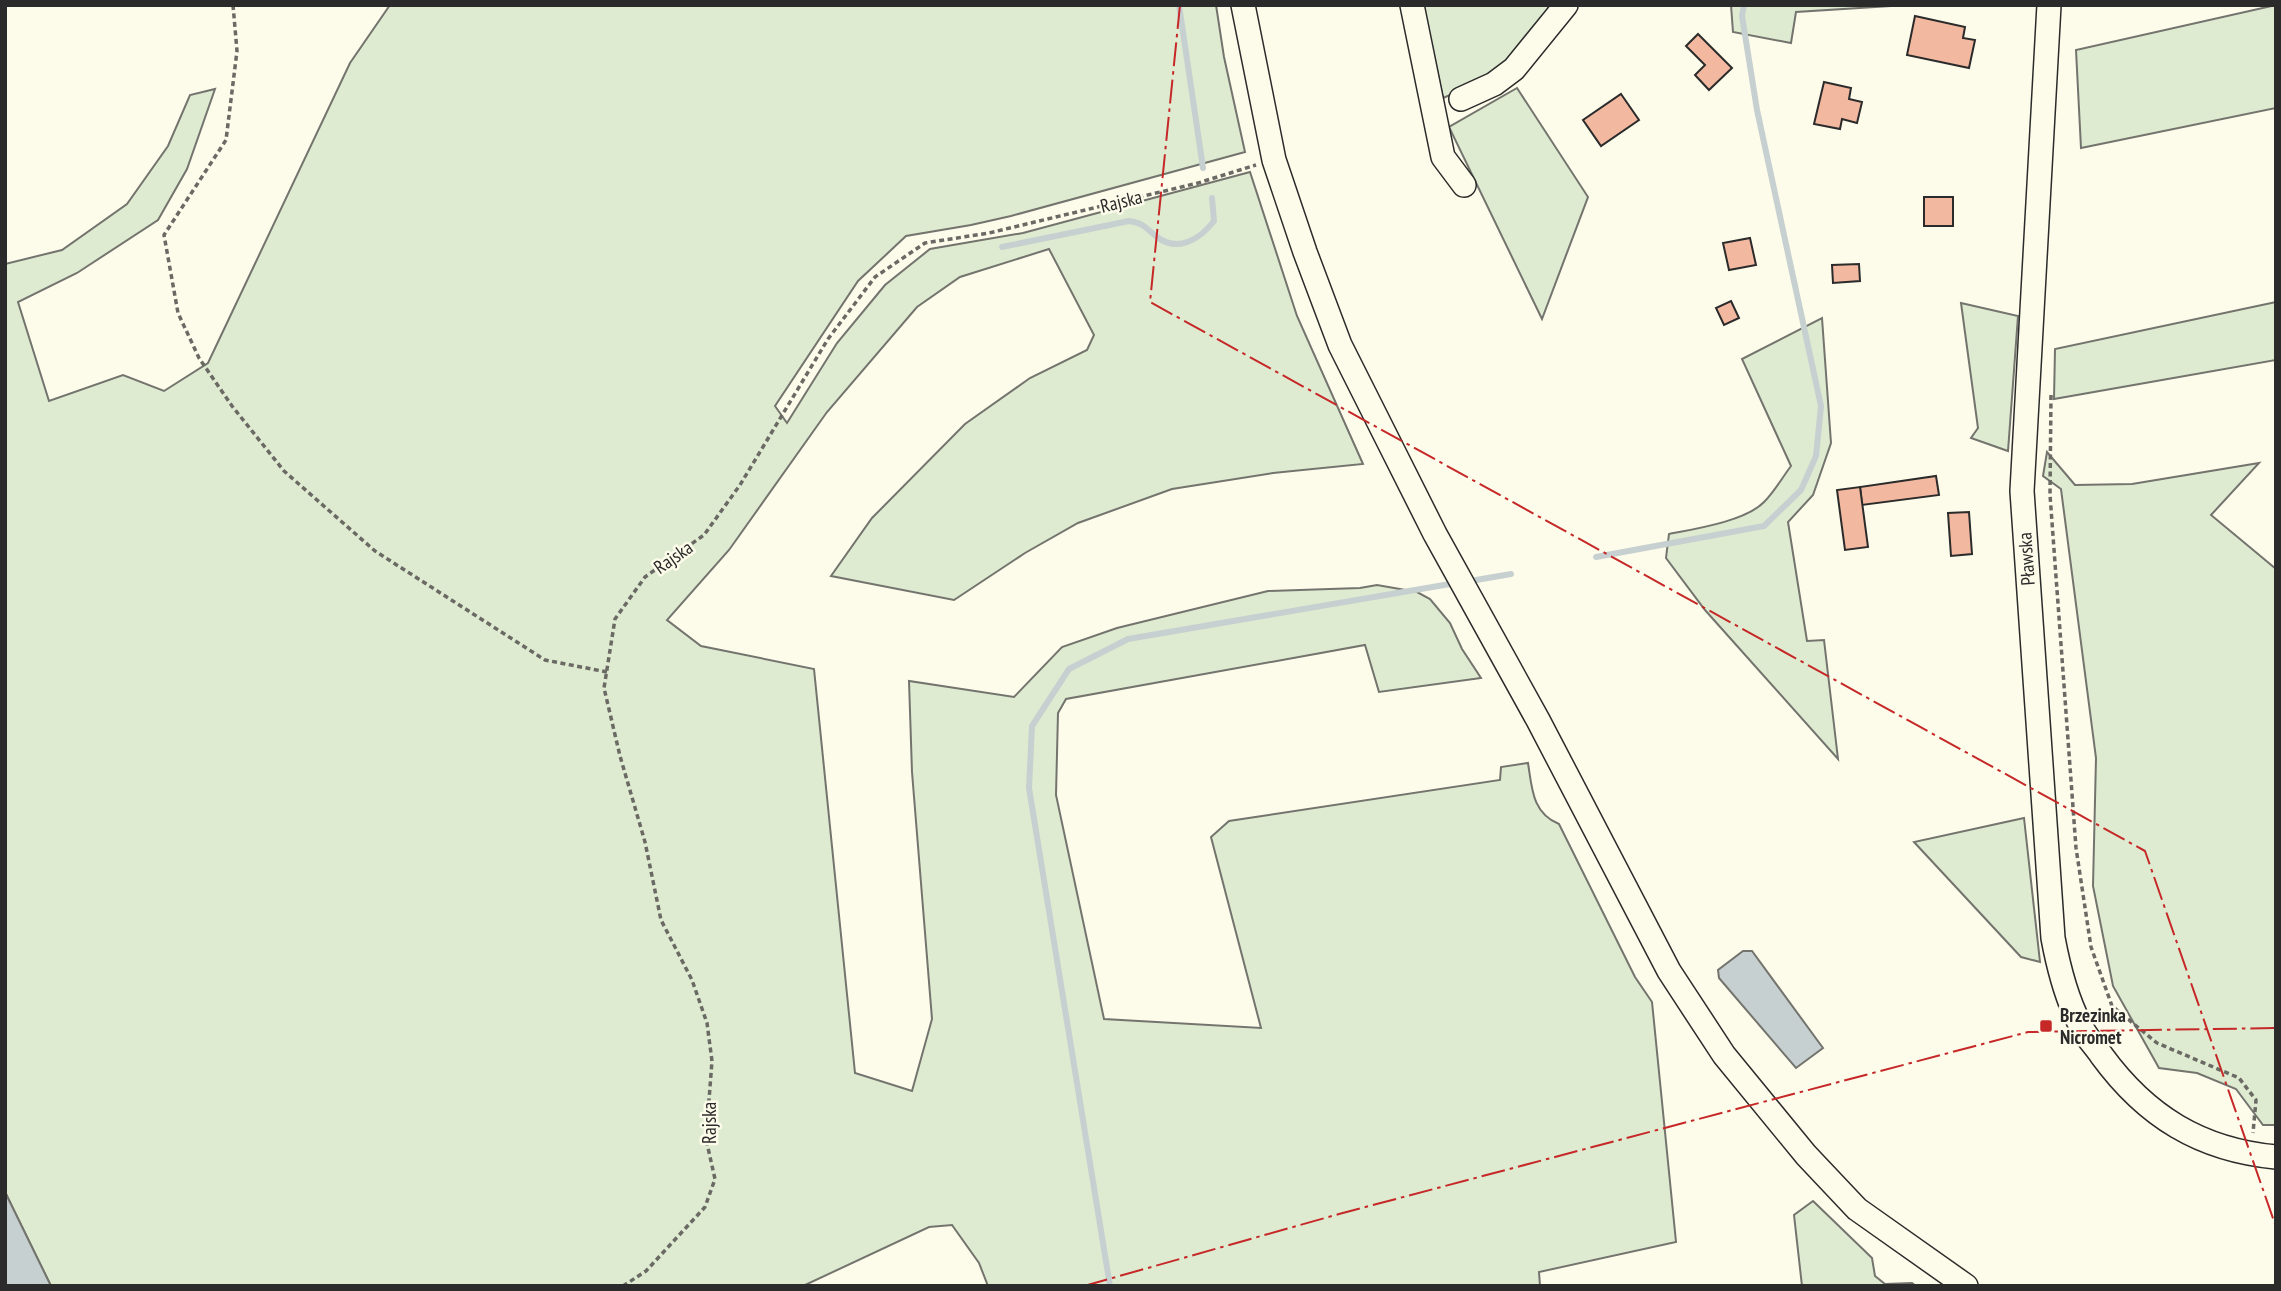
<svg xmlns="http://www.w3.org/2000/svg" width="2281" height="1291" font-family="'PT Sans Narrow',sans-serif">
<rect width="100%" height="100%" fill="#fdfbea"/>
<g fill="#deebd1" stroke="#74746e" stroke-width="2">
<path d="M390,5H1216L1224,57L1245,152L1011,216L971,225L906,236L858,281L775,406L787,423L837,343L885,285L930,249L1023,233L1250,172L1297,316L1363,464L1273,473L1172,489L1078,523L1025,553L954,600L831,576L872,518L965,424L1030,378L1087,350L1094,335L1049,249L960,277L917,307L827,412L729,550L667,620L701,646L814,669L855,1073L912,1091L932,1019L912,772L909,681L1014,697L1062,647L1117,628L1268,591L1360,588L1377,585L1417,592L1430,599L1450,623L1462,649L1481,678L1379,692L1365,645L1066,699L1058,713L1056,795L1104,1019L1261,1028L1211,837L1229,821L1500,780L1501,767L1528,763C1532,788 1532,813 1559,824L1635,977L1652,1002L1676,1242L1539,1272L1540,1286H988L979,1263L952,1225L929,1227L803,1286H51L5,1192V264L62,250L127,204L168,146L190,95L215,89L187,169L158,220L77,273L18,302L49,401L123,375L164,391L208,363L350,63Z"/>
<polygon points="1423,5 1559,5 1490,78 1443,98"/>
<polygon points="1731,5 1907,5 1796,12 1791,43 1733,32"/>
<polygon points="2276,5 2276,108 2081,148 2076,50"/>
<polygon points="1517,88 1588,197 1542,319 1449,127"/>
<polygon points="2276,302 2276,360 2054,399 2055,349"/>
<polygon points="1961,303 2018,316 2008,451 1971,438 1978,428"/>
<path d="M1822,318L1831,443L1813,495L1788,522L1807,641L1824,640L1838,759L1705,610L1666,558L1669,534C1695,529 1746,521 1764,502C1774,492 1782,478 1791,466L1742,359Z"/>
<polygon points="2047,452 2075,485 2132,484 2259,463 2211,515 2276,569 2276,1125 2263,1125 2236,1089 2197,1073 2159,1068 2113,986 2093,886 2096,758 2061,489 2043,476"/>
<polygon points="2024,818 2040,962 2021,957 1914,842"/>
<polygon points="1813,1201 1872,1258 1875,1276 1885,1284 1912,1283 1916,1286 1802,1286 1794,1215"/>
</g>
<g fill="#c7d0d0" stroke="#74746e" stroke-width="2">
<polygon points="1743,951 1752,951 1823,1048 1796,1068 1719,978 1718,970"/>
<polygon points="5,1192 51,1286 5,1286"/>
</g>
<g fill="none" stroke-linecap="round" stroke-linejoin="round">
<g stroke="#c7d0d0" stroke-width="6">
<polyline points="1179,5 1203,168"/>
<path d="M1002,247L1129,221C1146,224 1144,227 1157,237C1178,253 1200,239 1214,221L1212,198"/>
<polyline points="1596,557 1764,526 1801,490 1816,456 1821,406 1757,110 1742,16 1744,5"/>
<polyline points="1476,580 1511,574"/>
<polyline points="1110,1286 1029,788 1032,726 1069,669 1128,639 1450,584"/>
</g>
</g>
<g fill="#f2b8a0" stroke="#2b2b2b" stroke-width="2">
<polygon points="1915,16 1965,27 1963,38 1975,40 1969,68 1907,55"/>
<polygon points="1698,34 1732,68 1709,90 1695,75 1705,65 1686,46"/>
<polygon points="1824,82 1851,88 1849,99 1862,102 1857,123 1842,119 1840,129 1814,124"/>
<polygon points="1621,94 1639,120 1601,146 1583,120"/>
<rect x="1924" y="197" width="29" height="29"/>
<polygon points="1750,238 1756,265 1729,270 1723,243"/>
<polygon points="1859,264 1860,281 1833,283 1832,265"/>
<polygon points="1731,301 1739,318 1724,325 1716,308"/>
<polygon points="1936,476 1939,495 1862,505 1860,487"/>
<polygon points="1860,487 1868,547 1845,550 1837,490"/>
<polygon points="1969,512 1972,554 1951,556 1948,513"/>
</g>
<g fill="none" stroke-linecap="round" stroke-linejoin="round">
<g stroke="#2b2b2b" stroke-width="26">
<g id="minor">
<polyline points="1243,5 1274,160 1305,252 1340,345 1435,534 1538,720 1669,971 1724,1055 1806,1155 1857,1209 1966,1286"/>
<polyline points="1412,5 1443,157 1464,185"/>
<path d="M2049,5L2022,491L2053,938C2059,970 2067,1002 2083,1030C2088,1039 2096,1047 2102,1056C2146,1116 2200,1150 2276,1157"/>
<polyline points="1461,99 1494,84 1514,69 1566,5"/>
</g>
</g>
<g stroke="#6a6964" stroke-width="3.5" stroke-dasharray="5 3.5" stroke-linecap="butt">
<polyline points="233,5 237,51 226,140 164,235 178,313 199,358 232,406 284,471 375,551 545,660 607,672"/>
<polyline points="2051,395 2050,495 2076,848 2091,947 2112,1006 2157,1043 2239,1078 2256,1100 2253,1133"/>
<polyline points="623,1286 646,1271 705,1207 715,1179 706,1139 712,1061 707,1023 692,980 661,920 645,842 620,756 604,688 615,619 645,577 704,535 740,485 828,339 875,277 925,243 989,233 1198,183 1256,165"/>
</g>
<use href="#minor" stroke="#fdfbea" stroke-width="23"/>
<g stroke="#c62828" stroke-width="2" stroke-dasharray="24 5 3.5 5" stroke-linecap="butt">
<polyline points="1180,5 1150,302 2145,851 2276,1227"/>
<polyline points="1084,1286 1339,1214 2028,1032 2276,1028"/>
</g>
</g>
<rect fill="#c62828" stroke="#fdfbea" stroke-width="2.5" x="2039" y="1019" width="14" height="14" rx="3.5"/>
<g text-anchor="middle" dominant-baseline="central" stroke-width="5" stroke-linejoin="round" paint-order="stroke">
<g font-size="19" fill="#2b2b2b" stroke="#fdfbea">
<text transform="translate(1121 201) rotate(-14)">Rajska</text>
<text transform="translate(673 557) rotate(-35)">Rajska</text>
<text transform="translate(2026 559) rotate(-94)">Pławska</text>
<text transform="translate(709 1123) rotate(-90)">Rajska</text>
</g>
<g font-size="19" font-weight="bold" fill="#2b2b2b" stroke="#fdfbea" text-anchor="start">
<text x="2060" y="1015">Brzezinka<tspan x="2060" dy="22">Nicromet</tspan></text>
</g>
</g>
<rect width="2281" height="1291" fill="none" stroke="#2b2b2b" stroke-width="14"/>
</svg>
